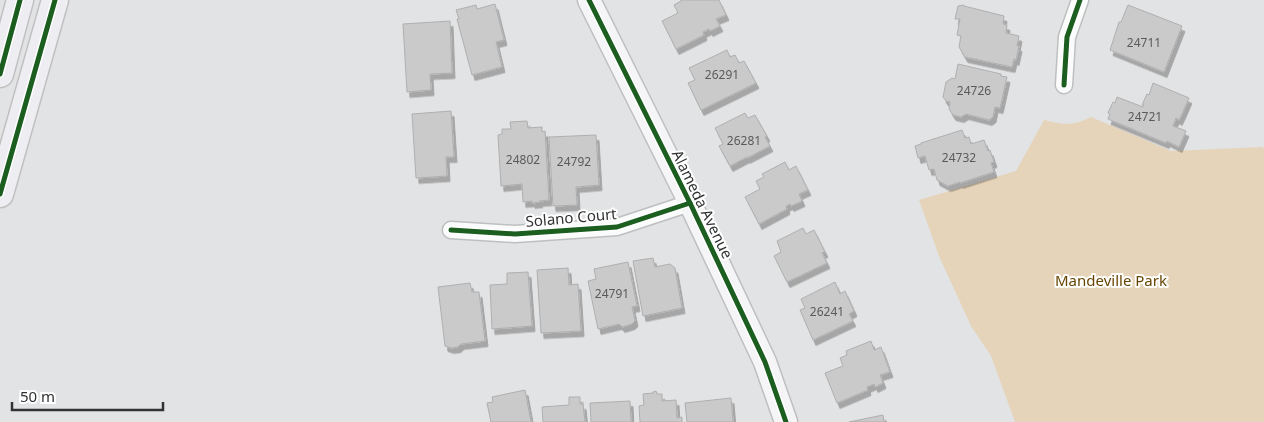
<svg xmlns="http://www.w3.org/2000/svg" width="1264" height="422" font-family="'Noto Sans',sans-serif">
<defs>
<filter id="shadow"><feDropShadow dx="3" dy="5.5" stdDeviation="0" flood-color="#0004"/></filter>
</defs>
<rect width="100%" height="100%" fill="#e2e3e4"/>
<path fill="#e5d4ba" d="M1091,117L1171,151L1263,147L1264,150V422H1015L991,356L971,326L939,256L919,200L1016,171L1044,120C1064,125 1073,126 1091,117Z"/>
<g fill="#cacacb" stroke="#afafb0" filter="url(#shadow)">
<polygon points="681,0 719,0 726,15 716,19 720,26 710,31 709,29 703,32 704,35 676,49 662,21 678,13 674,5 681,1"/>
<polygon points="495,4 504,40 496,42 502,67 472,75 457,19 459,19 456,10 476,5 477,9"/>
<polygon points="964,5 964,6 1004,16 1003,24 1007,25 1006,33 1019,36 1017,46 1019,46 1016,60 1014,59 1012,67 965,57 959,47 961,36 957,35 960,19 955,19 958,6"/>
<polygon points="1128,5 1182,26 1164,72 1110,50 1119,22 1121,22"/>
<polygon points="450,21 452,73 430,74 431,90 407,92 403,24"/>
<polygon points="727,50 730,57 735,55 739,63 744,61 756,83 701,110 688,83 695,80 689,68"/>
<polygon points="958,64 1001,74 1001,76 1007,77 1000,108 995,107 993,117 989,120 966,114 961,117 953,115 949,109 950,102 946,101 943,97 946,82 952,78 955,79"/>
<polygon points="1153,83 1189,98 1182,114 1179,120 1176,118 1173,126 1186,131 1179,147 1167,141 1166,143 1108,119 1110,114 1108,113 1113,102 1115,103 1117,97 1143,107 1144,105 1142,105 1147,94 1149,95"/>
<polygon points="451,111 454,157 446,157 447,176 416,178 412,114"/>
<polygon points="745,113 748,118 755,115 767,136 765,137 770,146 747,158 747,157 730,166 719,146 723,144 715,128"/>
<polygon points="527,121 528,128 542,127 542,132 545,131 549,200 539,201 540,202 532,203 532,201 523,202 522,184 501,186 498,135 502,134 502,129 511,129 510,122"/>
<polygon points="962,130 965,138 969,137 971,144 984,140 988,151 990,150 994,162 991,163 994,172 960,183 960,182 948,186 937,180 934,169 929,170 925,156 918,158 915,146 921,144 921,143"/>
<polygon points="596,135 599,185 576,187 577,205 553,206 549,137"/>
<polygon points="785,162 789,170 796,166 808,190 799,194 802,201 791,206 790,204 786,206 787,209 759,224 745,197 760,189 756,181 764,177 762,174"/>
<polygon points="803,228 806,234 814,230 825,252 822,253 827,263 787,282 774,256 781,252 777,241"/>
<polygon points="653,258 655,267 670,264 675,268 682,308 643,316 633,261"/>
<polygon points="628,262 637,306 632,307 635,321 632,324 622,327 619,324 598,329 588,281 596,279 594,269"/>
<polygon points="568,268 569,285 578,284 581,331 541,333 537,270"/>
<polygon points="528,272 532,326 492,329 490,285 507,284 507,273"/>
<polygon points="835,282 840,294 845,291 854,311 849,314 853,321 813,340 800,310 805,308 801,299"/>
<polygon points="470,283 472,292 479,292 485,341 461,344 458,347 451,348 445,346 438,287"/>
<polygon points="871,341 874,350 881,347 890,372 880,375 883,383 875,387 874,384 867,387 868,390 837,403 825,373 843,366 840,358 847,355 846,351"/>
<polygon points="525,390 531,422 491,422 487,403 493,402 492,397"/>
<polygon points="656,391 657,394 662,394 662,401 676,400 677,418 682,417 682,422 640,422 639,406 644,405 643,394 653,393 653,392"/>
<polygon points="569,397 580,397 580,404 583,404 585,422 543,422 542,407 569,405"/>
<polygon points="731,398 733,422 687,422 685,403"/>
<polygon points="630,401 631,422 591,422 590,403"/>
<polygon points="883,415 884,422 849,422"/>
</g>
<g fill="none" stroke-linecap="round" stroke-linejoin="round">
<g stroke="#bebfc0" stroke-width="19">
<g id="street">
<polyline points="1064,85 1067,37 1080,0"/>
<polyline points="451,230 515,234 617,227 690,203"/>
</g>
</g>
<g stroke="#bebfc0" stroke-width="25">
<polyline id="secondary" points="589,0 690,203 765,362 786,422"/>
</g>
<g stroke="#c0c0c1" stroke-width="29">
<g id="primary">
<polyline points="0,74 20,0"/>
<polyline points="0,194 55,0"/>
</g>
</g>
<use href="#street" stroke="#fbfbfb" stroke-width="16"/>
<use href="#secondary" stroke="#f5f5f7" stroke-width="22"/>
<use href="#primary" stroke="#eeeef2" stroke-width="26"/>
<g stroke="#fff" stroke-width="8">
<g id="cycleway">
<polyline points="589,0 690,203 765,362 786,422"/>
<polyline points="0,74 20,0"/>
<polyline points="1064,85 1067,37 1080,0"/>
<polyline points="0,194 55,0"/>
<polyline points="451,230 515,234 617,227 690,203"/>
</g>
</g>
<use href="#cycleway" stroke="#1b5e20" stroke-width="5"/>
</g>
<g text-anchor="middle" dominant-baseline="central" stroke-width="4" stroke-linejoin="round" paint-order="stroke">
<g font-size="12" fill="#5a5a5c">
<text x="1144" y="42">24711</text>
<text x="722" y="74">26291</text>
<text x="974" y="90">24726</text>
<text x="1145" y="116">24721</text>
<text x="744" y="140">26281</text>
<text x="959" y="157">24732</text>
<text x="523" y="159">24802</text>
<text x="574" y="161">24792</text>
<text x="612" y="293">24791</text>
<text x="827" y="311">26241</text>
</g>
<g font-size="15" fill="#313233" stroke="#fff">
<text transform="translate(703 204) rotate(64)">Alameda Avenue</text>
<text transform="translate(571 217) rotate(-5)">Solano Court</text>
</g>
<g font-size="15" fill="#664500" stroke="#fff">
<text x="1111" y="280">Mandeville Park</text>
</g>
</g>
<path d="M12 402v8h151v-8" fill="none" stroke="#313233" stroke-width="2.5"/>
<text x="20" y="402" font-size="15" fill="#313233" stroke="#ffffff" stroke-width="4" paint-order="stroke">50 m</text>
</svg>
